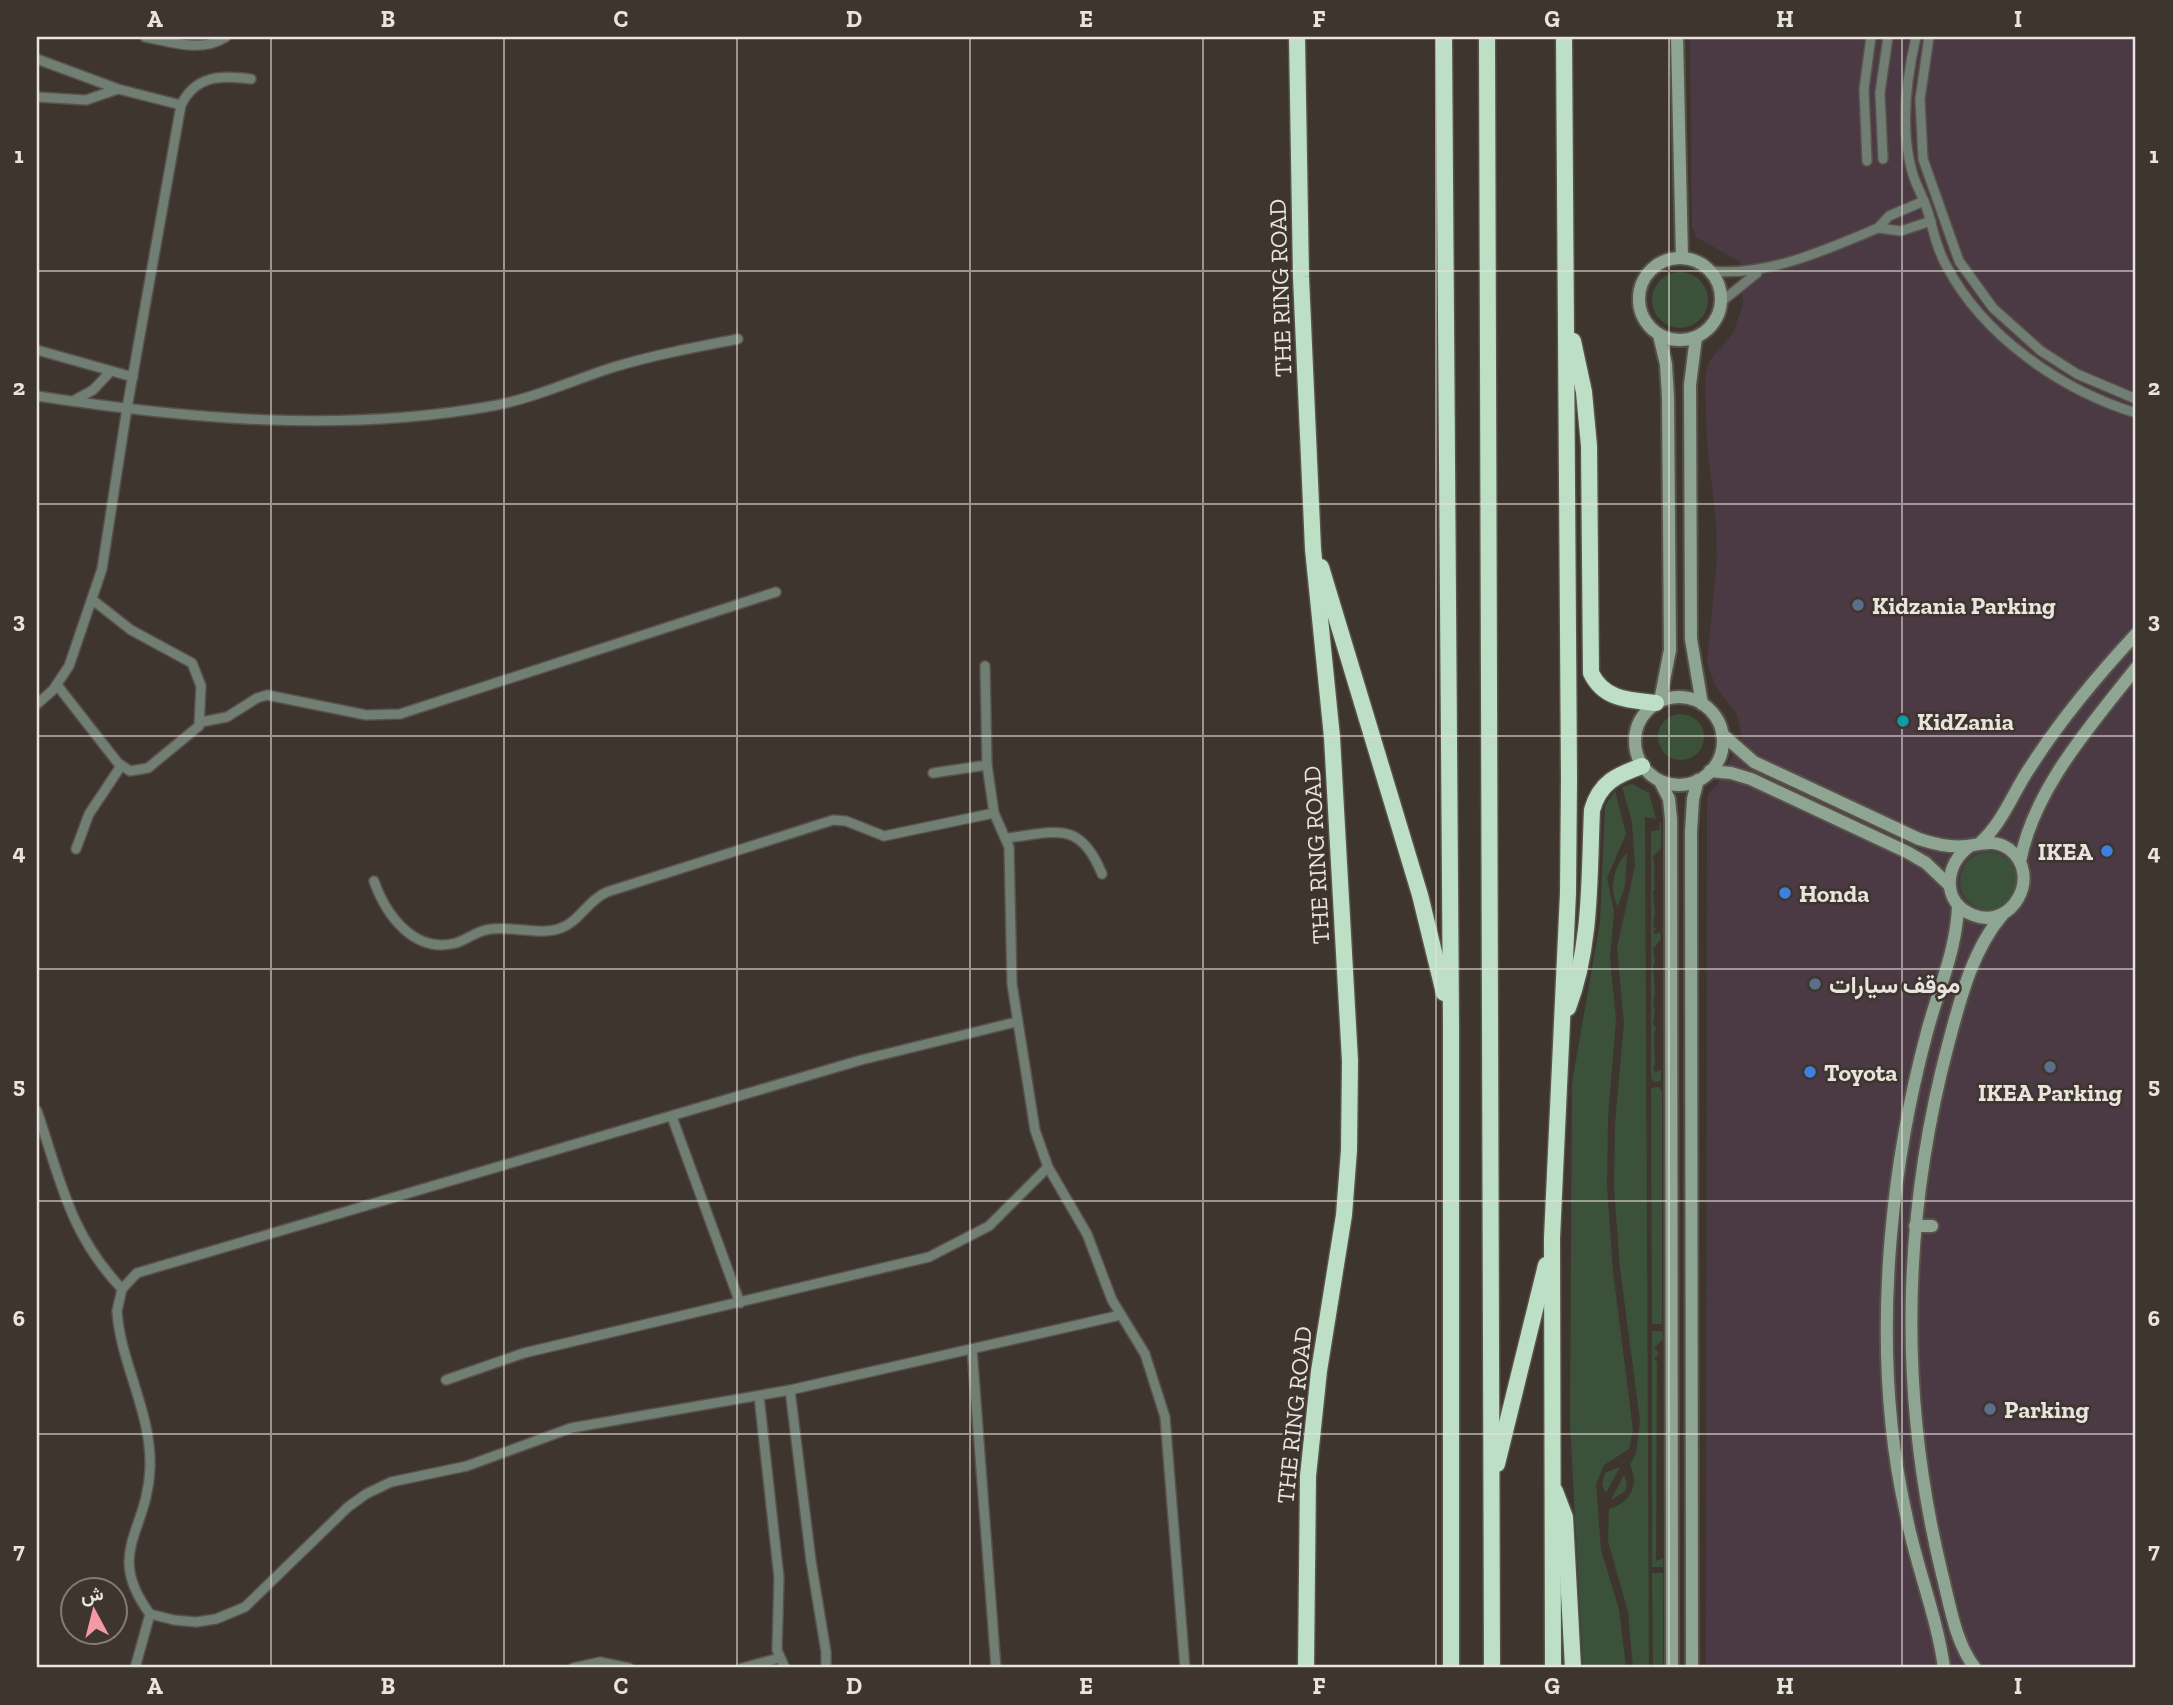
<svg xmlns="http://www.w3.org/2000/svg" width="2173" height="1705" font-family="'Zilla Slab',Vazirmatn,serif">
<rect width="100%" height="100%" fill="#3e362e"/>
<polygon fill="#4b3944" points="1690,37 2136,37 2136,1668 1706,1668 1707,806 1708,795 1717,785 1742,738 1737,715 1715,685 1707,662 1717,559 1716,523 1707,442 1705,378 1709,362 1733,333 1743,304 1740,262 1696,237 1692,226"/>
<g fill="#3c5139">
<circle cx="1680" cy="300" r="28"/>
<circle cx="1681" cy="737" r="23"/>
<path d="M1632,784L1649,793L1656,819L1645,817L1649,1668H1633L1628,1612L1608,1541L1609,1509C1630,1503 1640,1485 1630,1465L1636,1453L1640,1421L1620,1268L1614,1187L1615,1124L1624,1023L1617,948L1635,866L1632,822L1622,787Z"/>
<polygon points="1615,791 1626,834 1607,878 1614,912 1610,958 1616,1020 1608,1118 1607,1186 1613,1272 1633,1430 1629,1449 1604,1465 1596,1484 1601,1550 1619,1609 1626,1668 1583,1668 1570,1423 1572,1083 1600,922 1605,806"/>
<path d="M1659,823H1661V848L1653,857C1656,868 1653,878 1655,889L1653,892L1655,912L1653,926L1656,929L1653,932L1656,934L1660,932L1661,939L1653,949L1655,963L1653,967L1655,992L1653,1006L1655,1009L1653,1024L1656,1027C1651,1041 1658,1057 1653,1070L1656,1072L1661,1070V1081L1654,1082L1651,1078V831L1660,830Z"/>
<circle cx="1989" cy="881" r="29"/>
<path d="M1627,853L1625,886L1618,906C1608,891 1614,865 1627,853Z"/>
<polygon points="1659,1087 1662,1091 1662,1324 1652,1324 1651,1088"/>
<polygon points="1652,1331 1662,1331 1663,1339 1654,1348 1659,1353 1654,1359 1657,1362 1656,1561 1663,1558 1663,1567 1652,1567"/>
<polygon points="1620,1467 1606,1493 1602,1485 1605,1473"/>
<polygon points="1624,1475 1627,1483 1625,1491 1611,1500"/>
<polygon points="1652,1573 1663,1573 1663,1668 1653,1668"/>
</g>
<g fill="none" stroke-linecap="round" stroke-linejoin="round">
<g stroke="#59524a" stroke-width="12">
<g id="street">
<path d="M145,37C172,42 201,53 226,37"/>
<path d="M1916,37C1906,80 1900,132 1913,175C1917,187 1923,197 1927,209C1933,228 1936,248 1946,265C1983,336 2061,390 2136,413"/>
<polyline points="1929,37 1920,99 1923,159 1959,261 1993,308 2041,351 2077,374 2136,399"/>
<polyline points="37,59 118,89 181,105"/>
<polyline points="37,97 86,100 118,89"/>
<polyline points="1883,159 1880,93 1888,37"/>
<polyline points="1867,161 1864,89 1871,37"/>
<polyline points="1878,228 1901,231 1931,221"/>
<path d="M1709,271C1766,277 1826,250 1878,228L1889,216L1924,201"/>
<polyline points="1721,302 1757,273"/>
<polyline points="37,350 133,377"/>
<path d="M37,396C187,419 341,433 492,406C535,398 573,380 614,367C654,355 696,347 738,339"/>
<polyline points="73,401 93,390 110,372"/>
<polyline points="985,666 987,765 994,813 1009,847 1012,984 1035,1130 1048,1167 1087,1234 1112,1300 1145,1354 1165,1417 1185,1668"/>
<polyline points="57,685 118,763 130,771 148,768 199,726 201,686 192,663 131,630 94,601"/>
<path d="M37,704L53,690L69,666L102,569L127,408L181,105C196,75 221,75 251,79"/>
<polyline points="201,722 227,717 257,698 267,695 366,715 400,714 776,592"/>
<polyline points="933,773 987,765"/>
<path d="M1007,838C1057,832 1080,820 1102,874"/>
<polyline points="76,849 89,814 121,766"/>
<path d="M374,881C386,915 414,954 456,943C468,939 478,930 491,929C513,926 540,936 561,928C580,921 588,900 607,892L833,820L846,821L884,836L994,813"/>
<path d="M1016,1022L861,1060L137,1273L122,1289L117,1311C120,1362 152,1413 150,1468C148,1532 104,1552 150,1614L174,1620L196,1622L216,1619L245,1607L348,1507L366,1494L391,1482L467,1466L571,1428L790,1390L1121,1315"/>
<path d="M37,1111C61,1181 69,1233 122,1289"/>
<polyline points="672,1117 740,1303"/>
<polyline points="972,1349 996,1668"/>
<polyline points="446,1380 524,1353 929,1257 989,1226 1048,1167"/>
<polyline points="790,1390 811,1561 826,1652 826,1668"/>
<polyline points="759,1396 779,1578 777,1650 785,1668"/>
<polyline points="135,1668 150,1614"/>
<polyline points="573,1668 600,1662 629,1668"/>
<polyline points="742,1668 779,1658"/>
</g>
</g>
<g stroke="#59524a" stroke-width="16">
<g id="secondary">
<polyline points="1677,37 1682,258"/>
<circle cx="1680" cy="299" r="41"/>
<polyline points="1659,335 1666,364 1668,397 1670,650 1660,701"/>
<polyline points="1696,337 1690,385 1691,639 1702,704"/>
<circle cx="1679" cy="741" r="44"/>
<path d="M1722,734L1754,762L1919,839C1934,844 1951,848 1967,846C1983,844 1994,839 2009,849C2043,875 2012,931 1973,915C1940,902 1945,863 1970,846"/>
<polyline points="1710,771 1731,773 1751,779 1907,852 1926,863 1949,885"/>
<polyline points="1660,781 1669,799 1671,819 1672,1668"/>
<path d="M1980,843C2004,821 2013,792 2031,766C2061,719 2098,675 2136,634"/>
<path d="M2020,862C2033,790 2091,725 2136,668"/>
<polyline points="1915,1226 1932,1226"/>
<polyline points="1692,1668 1691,832 1693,799 1698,780"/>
<path d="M1944,1668C1937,1616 1916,1566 1906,1514C1886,1425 1883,1327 1891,1235C1897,1167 1909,1099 1927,1032C1938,990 1957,949 1958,905"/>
<path d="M1975,1668C1955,1642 1950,1605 1942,1574C1899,1398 1902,1219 1948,1045C1960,1000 1972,950 2003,914"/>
</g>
</g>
<g stroke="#59524a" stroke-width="19">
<g id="highway">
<polyline points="1297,37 1301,277 1313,549 1332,737 1350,1061 1349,1150 1344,1215 1319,1371 1308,1476 1306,1668"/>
<polyline points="1444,37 1451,1022 1451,1668"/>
<polyline points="1487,37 1492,1668"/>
<path d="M1573,341L1584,392L1589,446L1591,673C1604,700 1629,700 1656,703"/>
<polyline points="1321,567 1420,895 1444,993"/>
<path d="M1568,1008C1592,945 1589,876 1592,810C1600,782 1617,775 1642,766"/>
<polyline points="1497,1464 1546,1265"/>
<polyline points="1555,1491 1565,1517 1573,1668"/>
<polyline points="1553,1668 1552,1238 1568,893 1569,779 1564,37"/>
</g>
</g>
<use href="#street" stroke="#707e73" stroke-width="9"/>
<use href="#secondary" stroke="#8fa594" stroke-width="12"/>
<use href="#highway" stroke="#bcdfc5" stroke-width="16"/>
</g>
<path fill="none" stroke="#e9e4df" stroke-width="2" stroke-opacity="0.55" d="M271,37V1668M504,37V1668M737,37V1668M970,37V1668M1203,37V1668M1436,37V1668M1669,37V1668M1902,37V1668M37,271H2136M37,504H2136M37,736H2136M37,969H2136M37,1201H2136M37,1434H2136"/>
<g fill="#5c6f8a" stroke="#3e362e" stroke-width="2.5">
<circle cx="1858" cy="605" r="7"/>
<circle cx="1815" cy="984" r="7"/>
<circle cx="2050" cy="1067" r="7"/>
<circle cx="1990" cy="1409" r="7"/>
</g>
<circle fill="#0f9aa8" stroke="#3e362e" stroke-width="2.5" cx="1903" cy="721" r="7"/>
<g fill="#3f7fe0" stroke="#3e362e" stroke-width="2.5">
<circle cx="2107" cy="851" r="7"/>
<circle cx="1785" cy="893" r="7"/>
<circle cx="1810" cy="1072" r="7"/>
</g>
<g text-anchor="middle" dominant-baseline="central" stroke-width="5" stroke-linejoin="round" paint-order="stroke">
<g font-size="24" fill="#e9e4df" stroke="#3e362e">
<text transform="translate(1280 288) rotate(-92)">THE RING ROAD</text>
<text transform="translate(1316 855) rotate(-93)">THE RING ROAD</text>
<text transform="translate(1294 1415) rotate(-84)">THE RING ROAD</text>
</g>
<g font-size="24" font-weight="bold" fill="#e9e4df" stroke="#3e362e" text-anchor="start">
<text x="1872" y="605">Kidzania Parking</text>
<text x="1917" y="721">KidZania</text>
<text x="2093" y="851" text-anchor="end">IKEA</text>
<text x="1799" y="893">Honda</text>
<text x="1829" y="984">موقف سيارات</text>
<text x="1824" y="1072">Toyota</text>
<text x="2050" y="1092" text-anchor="middle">IKEA Parking</text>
<text x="2004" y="1409">Parking</text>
</g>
</g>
<rect width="2173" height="1705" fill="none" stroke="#3e362e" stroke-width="77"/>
<g transform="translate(94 1611) rotate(353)"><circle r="33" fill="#3e362e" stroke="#827c75" stroke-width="2"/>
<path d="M0-5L12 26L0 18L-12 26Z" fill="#f49aa4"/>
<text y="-10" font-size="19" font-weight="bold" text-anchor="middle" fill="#e9e4df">ش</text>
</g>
<rect x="38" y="38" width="2096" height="1628" fill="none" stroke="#e9e4df" stroke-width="2.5"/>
<g font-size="23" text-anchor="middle" font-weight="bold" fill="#e9e4df">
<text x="155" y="27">A</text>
<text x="388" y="27">B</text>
<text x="621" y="27">C</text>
<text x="854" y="27">D</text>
<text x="1086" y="27">E</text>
<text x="1319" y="27">F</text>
<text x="1552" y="27">G</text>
<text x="1785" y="27">H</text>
<text x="2018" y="27">I</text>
<text x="19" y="163">1</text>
<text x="2154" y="163">1</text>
<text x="19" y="395">2</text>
<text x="2154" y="395">2</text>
<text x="19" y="628">3</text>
<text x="2154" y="628">3</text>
<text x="19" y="860">4</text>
<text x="2154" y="860">4</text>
<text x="19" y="1093">5</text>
<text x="2154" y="1093">5</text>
<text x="19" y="1326">6</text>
<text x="2154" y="1326">6</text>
<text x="19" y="1558">7</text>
<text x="2154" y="1558">7</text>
<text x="155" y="1694">A</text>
<text x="388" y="1694">B</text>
<text x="621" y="1694">C</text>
<text x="854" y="1694">D</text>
<text x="1086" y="1694">E</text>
<text x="1319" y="1694">F</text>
<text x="1552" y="1694">G</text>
<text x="1785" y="1694">H</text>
<text x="2018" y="1694">I</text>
</g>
</svg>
